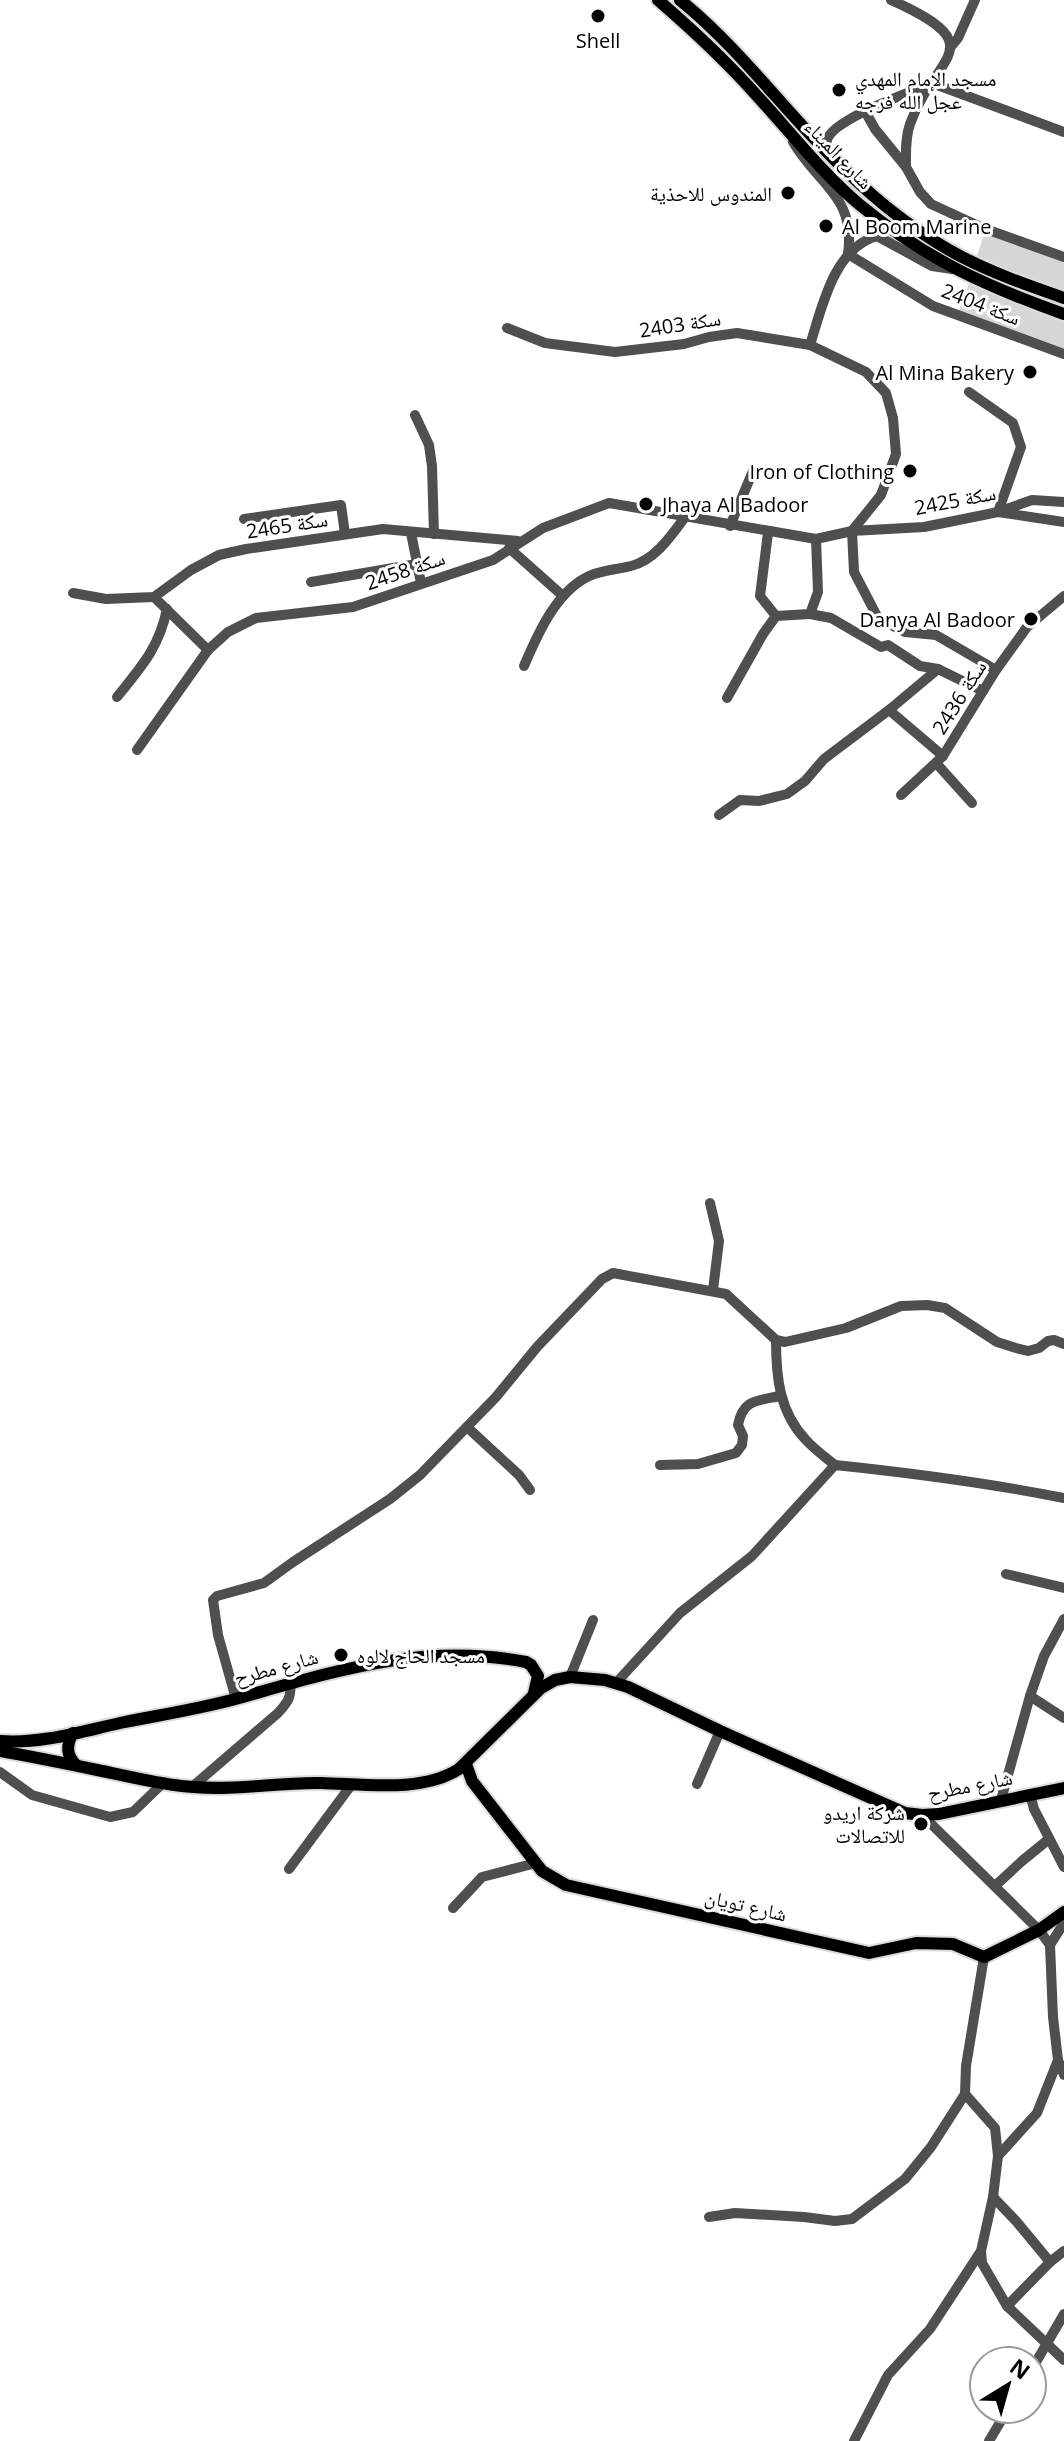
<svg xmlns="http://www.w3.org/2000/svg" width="1064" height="2441" font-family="'Open Sans','Noto Naskh Arabic',sans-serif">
<rect width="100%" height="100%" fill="#fff"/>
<g fill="#d6d6d6">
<polygon points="985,232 1064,261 1064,294 975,262"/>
<polygon points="969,283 1064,318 1064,351 958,313"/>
</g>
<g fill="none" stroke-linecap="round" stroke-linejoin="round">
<g stroke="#dbdbdb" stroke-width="16">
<g id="major">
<path d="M658,0C694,31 728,63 759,98C792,134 823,174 860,205C926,259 985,286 1064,314"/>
<path d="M680,0C742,50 788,116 845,170C880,204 920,235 962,257C995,274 1030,286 1064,298"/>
<path d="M73,1733C66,1745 66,1755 76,1765"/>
<path d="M0,1741C41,1744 80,1732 120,1723C159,1715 200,1709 239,1698C335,1671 425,1642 526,1662L531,1665L538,1676L534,1693"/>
<path d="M0,1751C34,1757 68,1764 102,1771C132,1777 162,1785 193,1787C236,1791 278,1782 321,1783C364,1784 422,1793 459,1769L541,1688L555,1680L570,1677L605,1680L628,1687L720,1731L905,1813L922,1815L939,1814L1064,1788"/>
<polyline points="466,1764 472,1781 542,1871 566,1885 869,1953 916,1943 953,1944 984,1957 1039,1930 1064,1912"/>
</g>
</g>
<g stroke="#4f4f4f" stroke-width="10">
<path d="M891,0C996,47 934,55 910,124C905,138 906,153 906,167"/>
<polyline points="950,48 958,38 975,0"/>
<polyline points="865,111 875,129 906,167 920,192 931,204 983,228 1064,257"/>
<path d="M793,142C818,185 856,196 848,254"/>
<path d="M828,153C827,148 826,144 827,140C833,119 911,92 932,83L1064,132"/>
<polyline points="848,254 933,306 1064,354"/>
<polyline points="507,328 545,343 615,352 684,344 709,337 737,333 810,345 866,372 886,393 893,418 896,454 881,495 852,531 854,572 878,618 905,632 936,635 996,670"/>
<path d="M810,345C822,307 834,248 877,236L932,266L952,269"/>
<polyline points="969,392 1013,423 1021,447 998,512 1064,522"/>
<polyline points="415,415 429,445 432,466 434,534"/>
<polyline points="244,519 341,505 345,534"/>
<polyline points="730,526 753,471"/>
<polyline points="411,533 421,583"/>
<polyline points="768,533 760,596 776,616"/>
<polyline points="509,548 563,596"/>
<polyline points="311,582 417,564"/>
<polyline points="73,593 106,599 154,597 191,570 219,555 246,549 383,529 518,541"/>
<polyline points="154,597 208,650"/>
<polyline points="810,614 831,618 881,647 888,645 920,666 938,669 983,691"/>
<path d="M524,666C538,633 558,587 594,574C606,570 619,569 631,566C655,560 671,536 685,517"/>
<path d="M117,697C141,667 159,648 167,609"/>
<polyline points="727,698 763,634 776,616 810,614 818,592 816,539"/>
<polyline points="889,710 938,669"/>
<polyline points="137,750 208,650 228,632 256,618 353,607 493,560 543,528 609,503 816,539 852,531 924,527 998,512 1032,500 1064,502"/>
<polyline points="936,763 972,803"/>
<polyline points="901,795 943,756"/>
<polyline points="719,815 740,800 759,801 787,794 805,781 824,759 889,710 943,756 996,670 1027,627 1064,596"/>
<polyline points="710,1203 719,1241 713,1290"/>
<path d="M776,1340C776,1376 779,1412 806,1440C814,1449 825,1457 835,1465"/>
<polyline points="467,1427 519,1475 530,1490"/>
<path d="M660,1465L698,1464L736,1453L742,1445L743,1436L738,1425C743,1399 757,1401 780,1396"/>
<polyline points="1006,1574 1064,1588"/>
<polyline points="570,1677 593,1620"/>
<path d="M616,1683L680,1613L752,1556L835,1465C912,1473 988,1483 1064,1498"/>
<polyline points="1030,1696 1064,1718"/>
<polyline points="236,1699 218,1635 213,1600 217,1596 264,1583 293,1562 390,1499 420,1475 496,1397 537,1347 602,1279 613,1273 726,1294 776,1340 785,1342 846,1328 901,1306 927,1305 945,1308 997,1342 1016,1348 1028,1351 1039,1348 1048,1341 1054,1340 1064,1344"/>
<polyline points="0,1772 32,1795 110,1817 133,1812 162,1784"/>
<polyline points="697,1784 720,1731"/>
<path d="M192,1787L278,1713C288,1702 292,1697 290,1682"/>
<polyline points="1030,1794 1034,1809 1064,1867"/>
<polyline points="1001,1800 1030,1696 1044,1656 1064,1619"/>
<polyline points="922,1815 1039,1930 1050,1945 1053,2017 1058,2060 1064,2075"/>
<polyline points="289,1869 352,1784"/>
<polyline points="995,1886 1022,1861 1049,1839"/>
<polyline points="453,1908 482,1877 536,1863"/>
<polyline points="1050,1945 1064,1923"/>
<polyline points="984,1957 966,2066 965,2094 995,2128 998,2156"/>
<polyline points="993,2197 1016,2221 1050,2262 1064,2251"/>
<polyline points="709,2217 735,2213 804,2217 835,2221 852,2219 905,2179 931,2147 965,2094"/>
<polyline points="981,2251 982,2263 1007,2306 1064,2360"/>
<polyline points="1007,2306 1050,2262"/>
<polyline points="1032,2369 1064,2314"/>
<polyline points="854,2441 888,2375 930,2329 981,2251 993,2197 998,2156 1037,2113 1058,2060"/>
<polyline points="989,2441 1008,2409"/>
</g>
<use href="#major" stroke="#000" stroke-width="12"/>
</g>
<g fill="#000" stroke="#fff" stroke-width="3">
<circle cx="598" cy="16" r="8"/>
<circle cx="839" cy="90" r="8"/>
<circle cx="788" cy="193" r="8"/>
<circle cx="826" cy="226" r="8"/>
<circle cx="1030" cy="372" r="8"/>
<circle cx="910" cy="471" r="8"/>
<circle cx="646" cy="504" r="8"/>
<circle cx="1031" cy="619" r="8"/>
<circle cx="341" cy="1655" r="8"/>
<circle cx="921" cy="1824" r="8"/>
</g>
<g text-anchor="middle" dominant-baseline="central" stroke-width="6" stroke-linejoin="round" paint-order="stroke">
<g font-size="20" fill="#000" stroke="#fff" text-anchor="end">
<text x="598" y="40" text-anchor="middle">Shell</text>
<text x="855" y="78" text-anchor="start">مسجد الإمام المهدي<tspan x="855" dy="23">عجل الله فرجه</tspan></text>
<text x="772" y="193">المندوس للاحذية</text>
<text x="842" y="226" text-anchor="start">Al Boom Marine</text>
<text x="1014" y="372">Al Mina Bakery</text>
<text x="894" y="471">Iron of Clothing</text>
<text x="662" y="504" text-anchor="start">Jhaya Al Badoor</text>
<text x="1015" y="619">Danya Al Badoor</text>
<text x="357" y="1655" text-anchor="start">مسجد الحاج لالوه</text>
<text x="905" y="1812">شركة اريدو<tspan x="905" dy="23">للاتصالات</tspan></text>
</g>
<g font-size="20" fill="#000" stroke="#fff">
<text transform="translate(839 154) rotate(46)">شارع الميناء</text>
<text transform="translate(981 304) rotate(21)">سكة 2404</text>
<text transform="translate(680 324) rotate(-9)">سكة 2403</text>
<text transform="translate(955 500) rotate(-11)">سكة 2425</text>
<text transform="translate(287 525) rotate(-9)">سكة 2465</text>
<text transform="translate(405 570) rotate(-19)">سكة 2458</text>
<text transform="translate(959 697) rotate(-58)">سكة 2436</text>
<text transform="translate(276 1667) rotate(-15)">شارع مطرح</text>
<text transform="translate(970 1785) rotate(-11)">شارع مطرح</text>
<text transform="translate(746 1905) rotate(13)">شارع تويان</text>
</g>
</g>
<g transform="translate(1008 2385) rotate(37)"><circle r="38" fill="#ffffff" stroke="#999999" stroke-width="2"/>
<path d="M0-6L14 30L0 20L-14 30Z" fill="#000000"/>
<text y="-12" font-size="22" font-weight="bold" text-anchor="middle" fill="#000000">N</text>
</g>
</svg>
